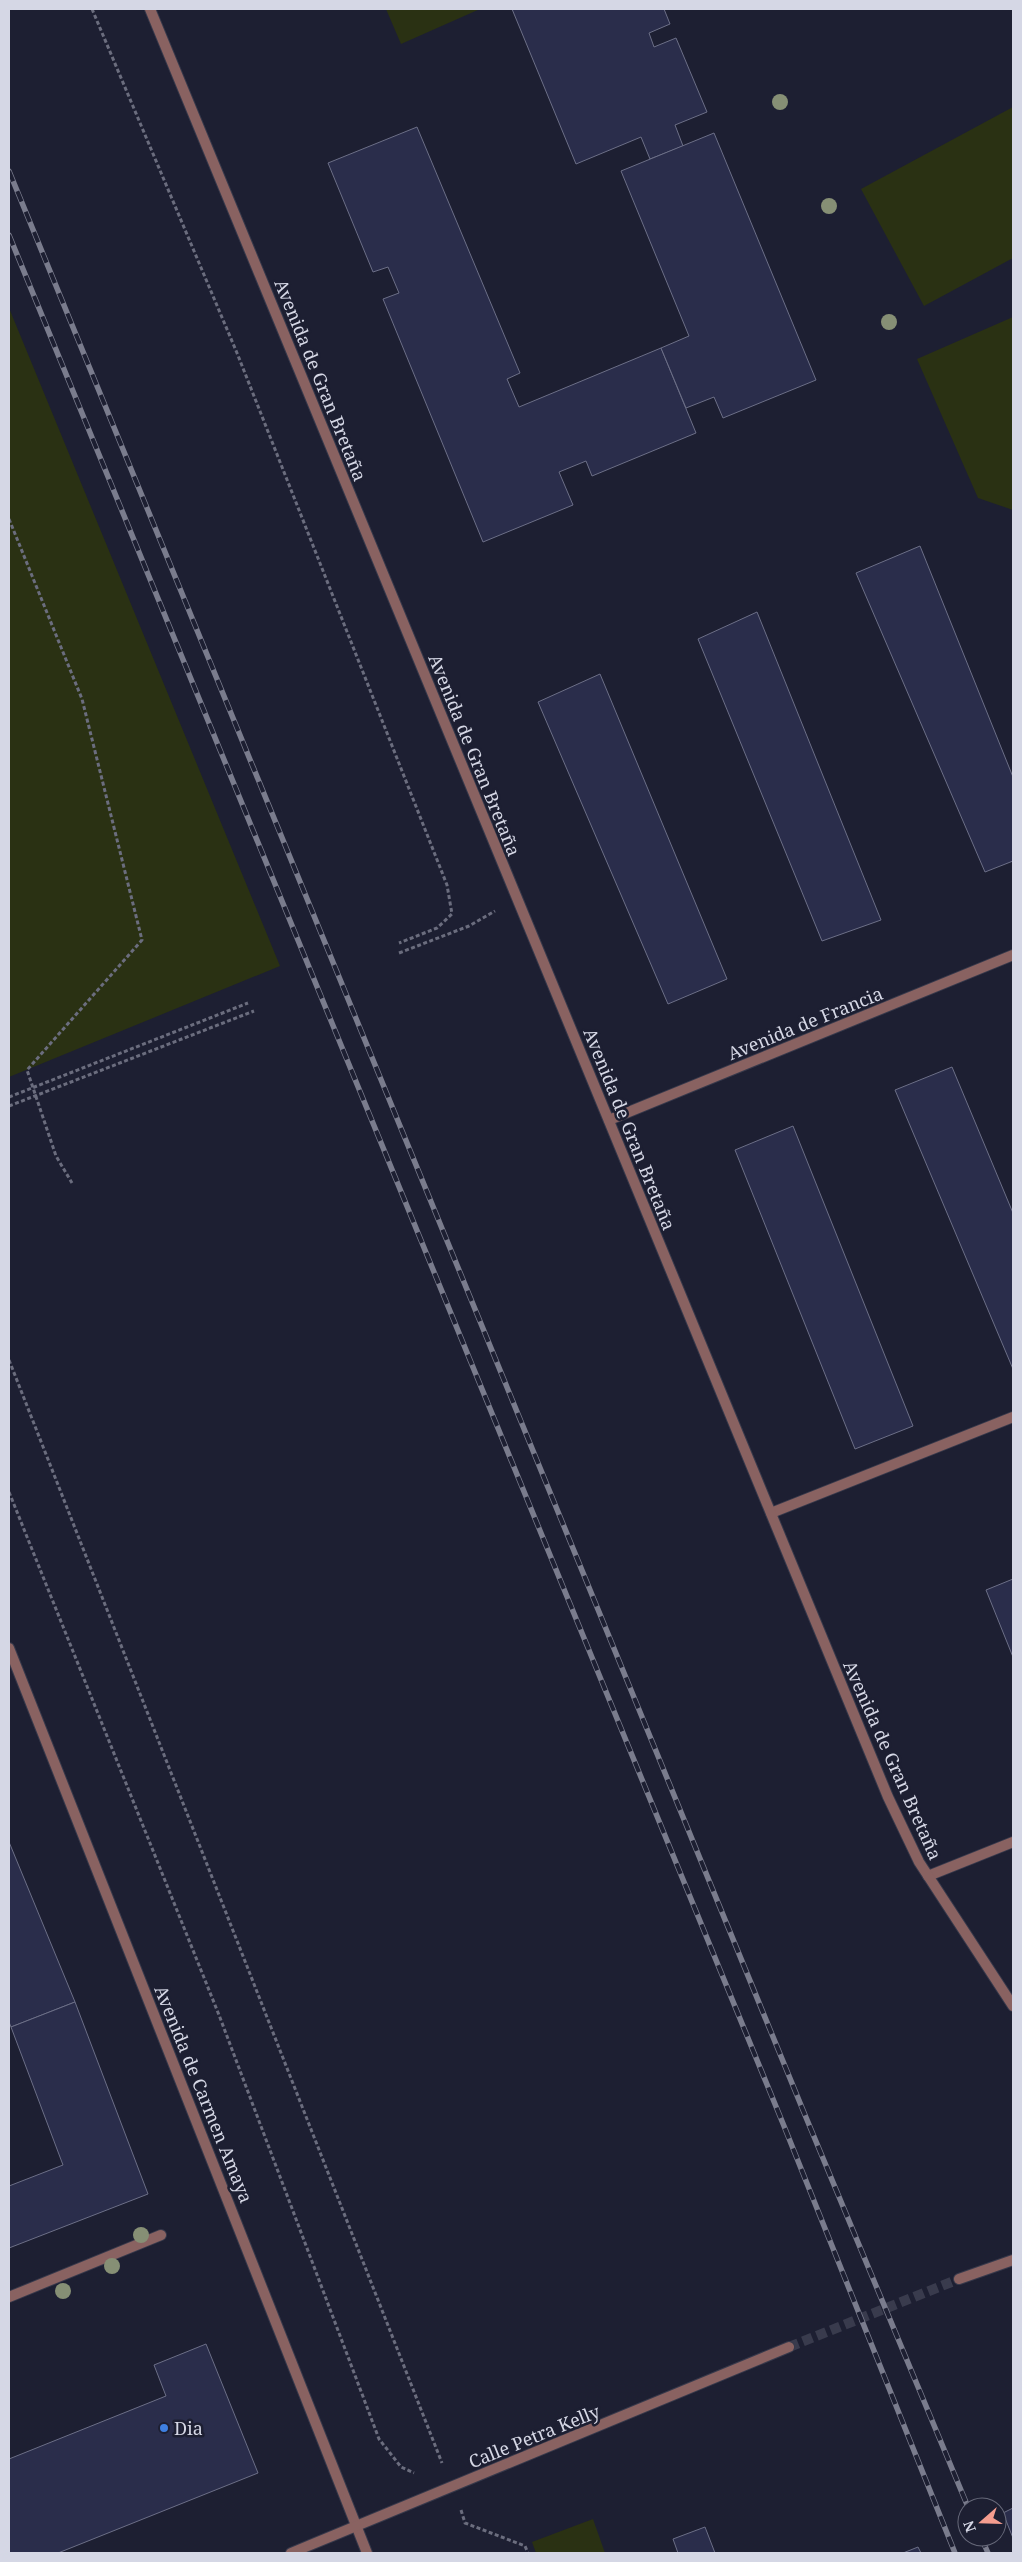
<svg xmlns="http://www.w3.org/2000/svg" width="1022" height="2562" font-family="'Noto Serif',serif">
<rect width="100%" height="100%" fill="#1d1f32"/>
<g fill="#2a3113">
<polygon points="386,9 480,9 401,44"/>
<polygon points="1013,107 1013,258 924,306 861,189"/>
<polygon points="9,308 280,966 9,1077"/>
<polygon points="1013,317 1013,510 978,498 917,359"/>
<polygon points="593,2519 605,2553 536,2553 532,2542"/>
</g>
<g fill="#2a2d4b" stroke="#6c6f87">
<polygon points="512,9 664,9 670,24 649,33 654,47 676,38 707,112 675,125 683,146 650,159 641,137 576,164"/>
<polygon points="417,127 520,373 507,379 519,407 661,348 696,433 592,476 586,461 559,472 573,505 483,542 383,299 399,293 388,267 373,272 328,163"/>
<polygon points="714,133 816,380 723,418 714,397 686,408 661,348 689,336 621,171"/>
<polygon points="920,546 1013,777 1013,861 985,872 856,573"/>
<polygon points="757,612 881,920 822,941 698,639"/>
<polygon points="600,674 727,979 668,1004 538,702"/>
<polygon points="952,1067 1013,1213 1013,1369 895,1090"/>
<polygon points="793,1126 913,1426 855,1449 735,1150"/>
<polygon points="1013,1579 1013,1657 986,1590"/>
<polygon points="9,1842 75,2002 11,2027 9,2022"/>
<polygon points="75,2002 148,2194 9,2248 9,2186 63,2165 11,2027"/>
<polygon points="206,2344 258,2473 58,2553 9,2553 9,2459 166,2396 154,2365"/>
<polygon points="1013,2508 1013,2538 1003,2513"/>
<polygon points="705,2527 715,2553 678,2553 673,2539"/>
<polygon points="918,2547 921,2553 903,2553"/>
</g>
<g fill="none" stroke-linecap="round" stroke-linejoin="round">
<polyline stroke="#393b4d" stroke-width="10" stroke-dasharray="10 5" stroke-linecap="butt" points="789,2347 959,2279"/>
<g stroke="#37394b" stroke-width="12">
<g id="pedestrian">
<polyline points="771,1513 1013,1417"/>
<polyline points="9,2297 161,2235"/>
</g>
</g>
<g stroke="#37394b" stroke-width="12">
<g id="minor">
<polyline points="609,1120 1013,955"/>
<polyline points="928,1876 1013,1842"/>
</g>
</g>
<g stroke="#37394b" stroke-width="12">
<g id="tertiary">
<polyline points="150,9 888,1797 919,1862 1013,2006"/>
<polyline points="9,1648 367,2553"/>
<polyline points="959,2279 1013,2260"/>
<polyline points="291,2553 789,2347"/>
</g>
</g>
<g stroke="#6b6d7e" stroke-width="3" stroke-dasharray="4 2.5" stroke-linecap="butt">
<polyline points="92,9 237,353 447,885 452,914 437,928 399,943"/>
<polyline points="9,519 82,699 142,940 27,1070 56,1156 72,1183"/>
<polyline points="399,953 469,926 495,911"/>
<polyline points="9,1097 248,1003"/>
<polyline points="9,1106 254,1011"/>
<polyline points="9,1360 442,2463"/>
<polyline points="9,1492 219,2015 379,2439 401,2467 414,2473"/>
<polyline points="461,2510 465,2523 525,2546 528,2553"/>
</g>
<use href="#pedestrian" stroke="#896261" stroke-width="10"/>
<use href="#minor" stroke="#896261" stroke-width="10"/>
<use href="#tertiary" stroke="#896261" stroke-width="10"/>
<g stroke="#7a7c8d" stroke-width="5.5">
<g id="rail">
<polyline points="9,171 805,2115 968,2507"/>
<polyline points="9,235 784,2126 955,2553"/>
<polyline points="981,2537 988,2553"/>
</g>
</g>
<use href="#rail" stroke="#1d1f32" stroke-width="4" stroke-dasharray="11" stroke-linecap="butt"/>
</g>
<g fill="#868f75">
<circle cx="780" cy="102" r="8"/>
<circle cx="829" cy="206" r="8"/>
<circle cx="889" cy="322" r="8"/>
<circle cx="141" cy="2235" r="8"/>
<circle cx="112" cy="2266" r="8"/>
<circle cx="63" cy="2291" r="8"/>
</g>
<circle fill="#3f7fe0" stroke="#1d1f32" stroke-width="2" cx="164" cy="2428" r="5"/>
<g text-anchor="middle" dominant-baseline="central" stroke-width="5" stroke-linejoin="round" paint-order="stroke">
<g font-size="18" fill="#d5d7e5" stroke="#1d1f32">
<text transform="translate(321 380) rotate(68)">Avenida de Gran Bretaña</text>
<text transform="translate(475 755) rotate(68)">Avenida de Gran Bretaña</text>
<text transform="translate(805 1023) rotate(-22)">Avenida de Francia</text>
<text transform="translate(630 1129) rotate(68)">Avenida de Gran Bretaña</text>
<text transform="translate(893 1760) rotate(66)">Avenida de Gran Bretaña</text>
<text transform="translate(204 2094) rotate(68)">Avenida de Carmen Amaya</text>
<text transform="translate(534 2436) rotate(-22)">Calle Petra Kelly</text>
</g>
<g font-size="18" fill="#d5d7e5" stroke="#1d1f32" text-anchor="start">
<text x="174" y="2428">Dia</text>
</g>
</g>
<rect width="1022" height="2562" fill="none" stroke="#d5d7e5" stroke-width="20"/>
<g transform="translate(982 2522) rotate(250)"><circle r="24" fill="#1d1f32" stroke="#67697a"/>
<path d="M0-4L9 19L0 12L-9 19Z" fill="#f59d8f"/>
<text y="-8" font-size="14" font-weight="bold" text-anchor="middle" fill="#d5d7e5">N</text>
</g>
</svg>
